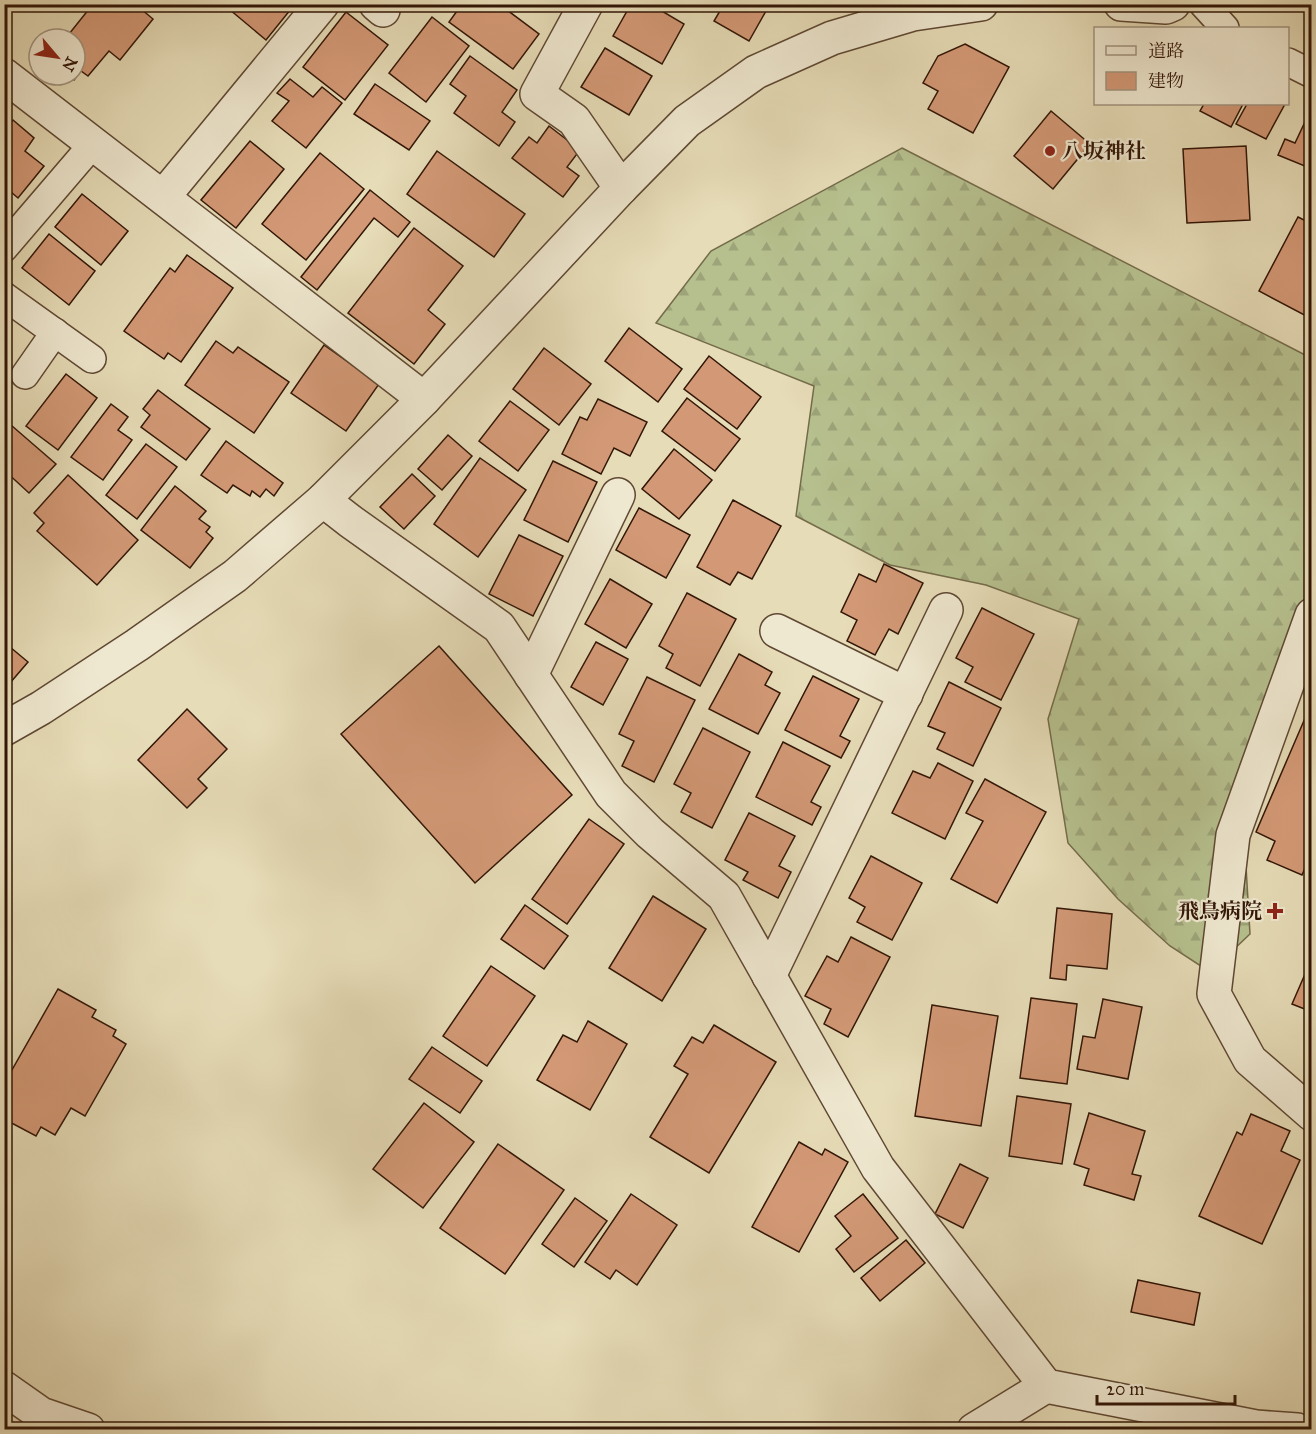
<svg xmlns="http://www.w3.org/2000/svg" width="1316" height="1434" font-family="'IM FELL Great Primer','Noto Serif JP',serif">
<defs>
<pattern id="forest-firs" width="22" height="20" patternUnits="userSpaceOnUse" patternTransform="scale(1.5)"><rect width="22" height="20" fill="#b6c08e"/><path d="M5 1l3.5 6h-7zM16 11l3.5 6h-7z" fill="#9da479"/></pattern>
</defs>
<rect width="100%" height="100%" fill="#e6dcb7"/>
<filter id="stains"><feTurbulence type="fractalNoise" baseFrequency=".00333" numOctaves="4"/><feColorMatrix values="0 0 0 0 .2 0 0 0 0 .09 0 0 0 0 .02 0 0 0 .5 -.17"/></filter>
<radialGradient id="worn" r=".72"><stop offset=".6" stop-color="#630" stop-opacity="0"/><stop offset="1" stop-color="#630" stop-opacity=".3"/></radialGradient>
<polygon fill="url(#forest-firs)" stroke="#746b4a" stroke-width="1.5" points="902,148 1311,358 1311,597 1240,765 1250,934 1210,972 1170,946 1118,899 1068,843 1048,719 1079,619 986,585 890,565 796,516 814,386 656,323 711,251"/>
<g fill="#d39976" stroke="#321607" stroke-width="1.5">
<polygon points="93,4 135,4 153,19 120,60 109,51 88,76 81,71 74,80 68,75 75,75 75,39 65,39"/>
<polygon points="223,4 295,4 266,40"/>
<polygon points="462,4 499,4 539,34 513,69 449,22"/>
<polygon points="631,4 650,4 684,24 662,64 613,36"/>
<polygon points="724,4 770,4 749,41 714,21"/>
<polygon points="346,12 388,45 345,100 303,67"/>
<polygon points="432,17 469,46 426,102 389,73"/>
<polygon points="965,44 1009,67 973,133 928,109 938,91 923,83 938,56"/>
<polygon points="605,48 652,76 629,115 581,87"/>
<polygon points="470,56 517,90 502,112 515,122 499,146 454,113 466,96 450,84"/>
<polygon points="290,79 313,97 322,87 342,103 306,148 272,121 289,101 277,93"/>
<polygon points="375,84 430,121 409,150 354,114"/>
<polygon points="1204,104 1243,104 1231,127 1200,111"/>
<polygon points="1247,104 1285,104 1266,139 1236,124"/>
<polygon points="1312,107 1312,169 1278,155 1285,139 1295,143"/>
<polygon points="1051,111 1090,144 1053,189 1014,156"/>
<polygon points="13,120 34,138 25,151 44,166 18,198 4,186 4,130"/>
<polygon points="549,126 580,150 567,167 579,176 563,197 512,158 529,137 537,143"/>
<polygon points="250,141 284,169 236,228 201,200"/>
<polygon points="1246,146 1250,220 1187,223 1183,149"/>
<polygon points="437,151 525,214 494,257 407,194"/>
<polygon points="320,153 364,189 306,260 262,224"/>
<polygon points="370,190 410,222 398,237 374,218 317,290 301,277"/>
<polygon points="82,194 128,231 101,265 55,227"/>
<polygon points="1298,217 1312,224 1312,319 1259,291"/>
<polygon points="414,228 463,266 428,310 445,324 414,364 348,313"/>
<polygon points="49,234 95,271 69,305 22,268"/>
<polygon points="187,255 233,288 181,362 168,353 164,359 124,331 170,268 175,272"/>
<polygon points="629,328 682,369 658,402 605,361"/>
<polygon points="216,341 233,353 238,347 289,382 254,433 185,385"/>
<polygon points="324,345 379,384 346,431 291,393"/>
<polygon points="544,348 591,384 559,425 513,389"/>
<polygon points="709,356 761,397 737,429 684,389"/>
<polygon points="66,374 97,398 58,450 26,426"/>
<polygon points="158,390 210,429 186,460 141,427 150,415 143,409"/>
<polygon points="687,398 740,439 715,471 662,431"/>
<polygon points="598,399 647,422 630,456 614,448 601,474 562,454 580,417 587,420"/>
<polygon points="510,401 549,430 518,471 479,441"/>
<polygon points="111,404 128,417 118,430 132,440 103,480 71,457"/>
<polygon points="4,419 56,464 29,493 4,470"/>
<polygon points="448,435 472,456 442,490 418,469"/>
<polygon points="226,441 283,483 274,496 266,489 260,497 252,491 250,496 233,485 227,493 201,475"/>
<polygon points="146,444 177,467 137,519 106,495"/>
<polygon points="674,449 712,480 679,519 642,489"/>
<polygon points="480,458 526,490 478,557 434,524"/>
<polygon points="553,461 597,482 568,542 524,520"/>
<polygon points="412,474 435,496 404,529 380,507"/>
<polygon points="68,475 138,540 97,585 37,531 44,523 34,513"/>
<polygon points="175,486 206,511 199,519 210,527 206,532 213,538 190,568 141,530"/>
<polygon points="733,500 781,526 752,579 738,572 730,585 697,567"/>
<polygon points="639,508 690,535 666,578 616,550"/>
<polygon points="519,535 563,556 533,616 489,594"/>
<polygon points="884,564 923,583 898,634 889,629 875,655 847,641 857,620 841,612 859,574 876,582"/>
<polygon points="610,579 652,604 626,648 585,624"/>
<polygon points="687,593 736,619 700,686 666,668 673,654 659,646"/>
<polygon points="982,608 1034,634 1001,700 965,682 973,667 956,658"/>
<polygon points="4,642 28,662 4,690"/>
<polygon points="596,642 628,659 603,705 571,687"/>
<polygon points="439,646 572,795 475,883 341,734"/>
<polygon points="739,654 772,672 765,685 780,693 758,734 709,709"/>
<polygon points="813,676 859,699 840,736 850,741 841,758 785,730"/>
<polygon points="647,677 695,700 654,782 622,766 634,741 619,734"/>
<polygon points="949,682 1001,708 973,766 937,749 945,733 928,726"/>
<polygon points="1312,702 1312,858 1310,857 1302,875 1267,860 1275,841 1256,832"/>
<polygon points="187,709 227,749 198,779 207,788 187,808 138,760"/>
<polygon points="703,728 750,752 712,828 681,812 691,793 674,784"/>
<polygon points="783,742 830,766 811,802 821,807 812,825 756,797"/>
<polygon points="938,763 973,781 945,839 892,813 913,771 930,778"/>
<polygon points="985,779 1046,812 997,903 951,879 983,821 966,813"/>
<polygon points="749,813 795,836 779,866 791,872 778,898 743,880 748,872 725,860"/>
<polygon points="589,819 624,844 567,924 532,899"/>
<polygon points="871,856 922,883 892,940 857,922 865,907 849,898"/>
<polygon points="653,896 706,929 662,1001 609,968"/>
<polygon points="525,905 568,936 544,969 501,939"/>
<polygon points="1057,908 1112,914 1107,969 1067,965 1066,980 1050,978"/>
<polygon points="851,937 890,957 848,1037 824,1024 831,1009 805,996 827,956 838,962"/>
<polygon points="1312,958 1312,1012 1292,1004"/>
<polygon points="491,966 535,996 487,1066 443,1036"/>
<polygon points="58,989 96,1010 92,1017 116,1030 113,1036 126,1044 85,1116 71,1108 55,1135 41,1127 36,1136 4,1119 4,1084"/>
<polygon points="1031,998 1077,1004 1067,1084 1020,1078"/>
<polygon points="1103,999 1142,1007 1128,1079 1077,1069 1083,1036 1095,1038"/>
<polygon points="932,1005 998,1016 981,1126 915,1116"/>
<polygon points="588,1021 627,1044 590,1110 537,1080 563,1035 577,1042"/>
<polygon points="714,1025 776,1062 709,1173 650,1137 688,1074 674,1066 692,1037 703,1043"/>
<polygon points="432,1047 482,1081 460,1113 409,1079"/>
<polygon points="1017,1096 1071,1104 1062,1164 1009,1156"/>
<polygon points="424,1103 474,1142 423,1208 373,1169"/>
<polygon points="1089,1113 1145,1131 1132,1174 1141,1176 1134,1200 1084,1185 1089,1169 1074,1164"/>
<polygon points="1251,1114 1290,1131 1281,1151 1300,1160 1262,1244 1199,1216 1237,1132 1242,1135"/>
<polygon points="799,1142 822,1155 825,1149 848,1162 799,1252 752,1227"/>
<polygon points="498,1144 564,1190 505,1274 440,1228"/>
<polygon points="960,1164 988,1178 963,1228 935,1214"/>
<polygon points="631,1194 677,1225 637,1285 616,1270 610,1279 585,1262"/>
<polygon points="863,1194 898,1238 854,1272 836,1249 851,1236 835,1216"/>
<polygon points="575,1198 607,1221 574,1267 542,1244"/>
<polygon points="906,1240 925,1263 880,1301 861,1278"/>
<polygon points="1138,1280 1200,1293 1194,1325 1131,1312"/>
</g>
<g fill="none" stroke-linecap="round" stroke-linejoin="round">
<g stroke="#5f4833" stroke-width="30">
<g id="service">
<polyline points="1203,4 1225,28"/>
<polyline points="1288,62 1312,74"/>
<polyline points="4,248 93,144"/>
<polyline points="4,296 92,359"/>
<polyline points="25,375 55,332"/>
</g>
</g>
<g stroke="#5f4833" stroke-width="36">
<g id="minor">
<polyline points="376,4 383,10"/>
<polyline points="586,4 537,94 574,120 621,188"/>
<polyline points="4,75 424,399"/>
<polyline points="163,197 322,4"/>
<polyline points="323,500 350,521 499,627 611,794 650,833 724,896 878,1168 1046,1386 1256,1427 1297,1430"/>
<polyline points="1312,615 1233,835 1214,994 1250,1060 1312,1114"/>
<polyline points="777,631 906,694"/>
<polyline points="531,675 618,495"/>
<polyline points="769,976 946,610"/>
<polyline points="4,1388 41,1414 88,1430"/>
<polyline points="974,1430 1046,1386"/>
</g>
</g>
<g stroke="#5f4833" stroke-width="36">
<g id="tertiary">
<polyline points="1121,4 1166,7 1173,4"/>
<polyline points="4,729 41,708 137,645 235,576 323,500 424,399 621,188 687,121 756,72 832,38 913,14 981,4"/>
</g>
</g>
<use href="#service" stroke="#efe8d0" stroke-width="27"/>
<use href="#minor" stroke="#efe8d0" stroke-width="33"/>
<use href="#tertiary" stroke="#efe8d0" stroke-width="33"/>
</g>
<g fill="#8f2418" stroke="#efe8d0" stroke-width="2">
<circle cx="1050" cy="151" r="6"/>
<path d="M1272 902h6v6h6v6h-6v6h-6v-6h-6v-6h6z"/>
</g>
<g text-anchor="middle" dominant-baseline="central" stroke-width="4.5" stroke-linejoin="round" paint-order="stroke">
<g font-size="21" font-weight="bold" fill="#321607" stroke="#efe8d0" text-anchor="start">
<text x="1062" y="151">八坂神社</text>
<text x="1262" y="911" text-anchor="end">飛鳥病院</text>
</g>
</g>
<rect width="1316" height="1434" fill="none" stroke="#e6dcb7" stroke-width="24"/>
<rect x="6" y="6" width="1304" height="1422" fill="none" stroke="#321607" stroke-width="3"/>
<rect x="12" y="12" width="1292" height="1410" fill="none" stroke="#321607" stroke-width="1.5"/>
<rect x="1094" y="27" width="195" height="78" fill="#efe8d0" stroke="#a39480" stroke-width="1.5"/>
<rect x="1106" y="46" width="30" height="9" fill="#efe8d0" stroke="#a39480" stroke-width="1.5"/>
<text x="1148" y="57" font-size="18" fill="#321607">道路</text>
<rect x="1106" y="72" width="30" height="18" fill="#d39976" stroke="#a39480" stroke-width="1.5"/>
<text x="1148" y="87" font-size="18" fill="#321607">建物</text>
<g transform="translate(57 57) rotate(119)"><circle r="28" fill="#efe8d0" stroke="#a39480" stroke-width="1.5"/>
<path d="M0-4.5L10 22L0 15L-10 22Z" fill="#8f2418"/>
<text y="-9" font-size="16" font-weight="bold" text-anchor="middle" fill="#321607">N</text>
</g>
<path d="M1097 1395v9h138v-9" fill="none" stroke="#321607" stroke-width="3"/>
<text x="1106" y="1395" font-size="18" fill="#321607" stroke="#efe8d0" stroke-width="4.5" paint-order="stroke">20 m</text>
<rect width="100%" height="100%" filter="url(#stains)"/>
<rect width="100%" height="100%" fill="url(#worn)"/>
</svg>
